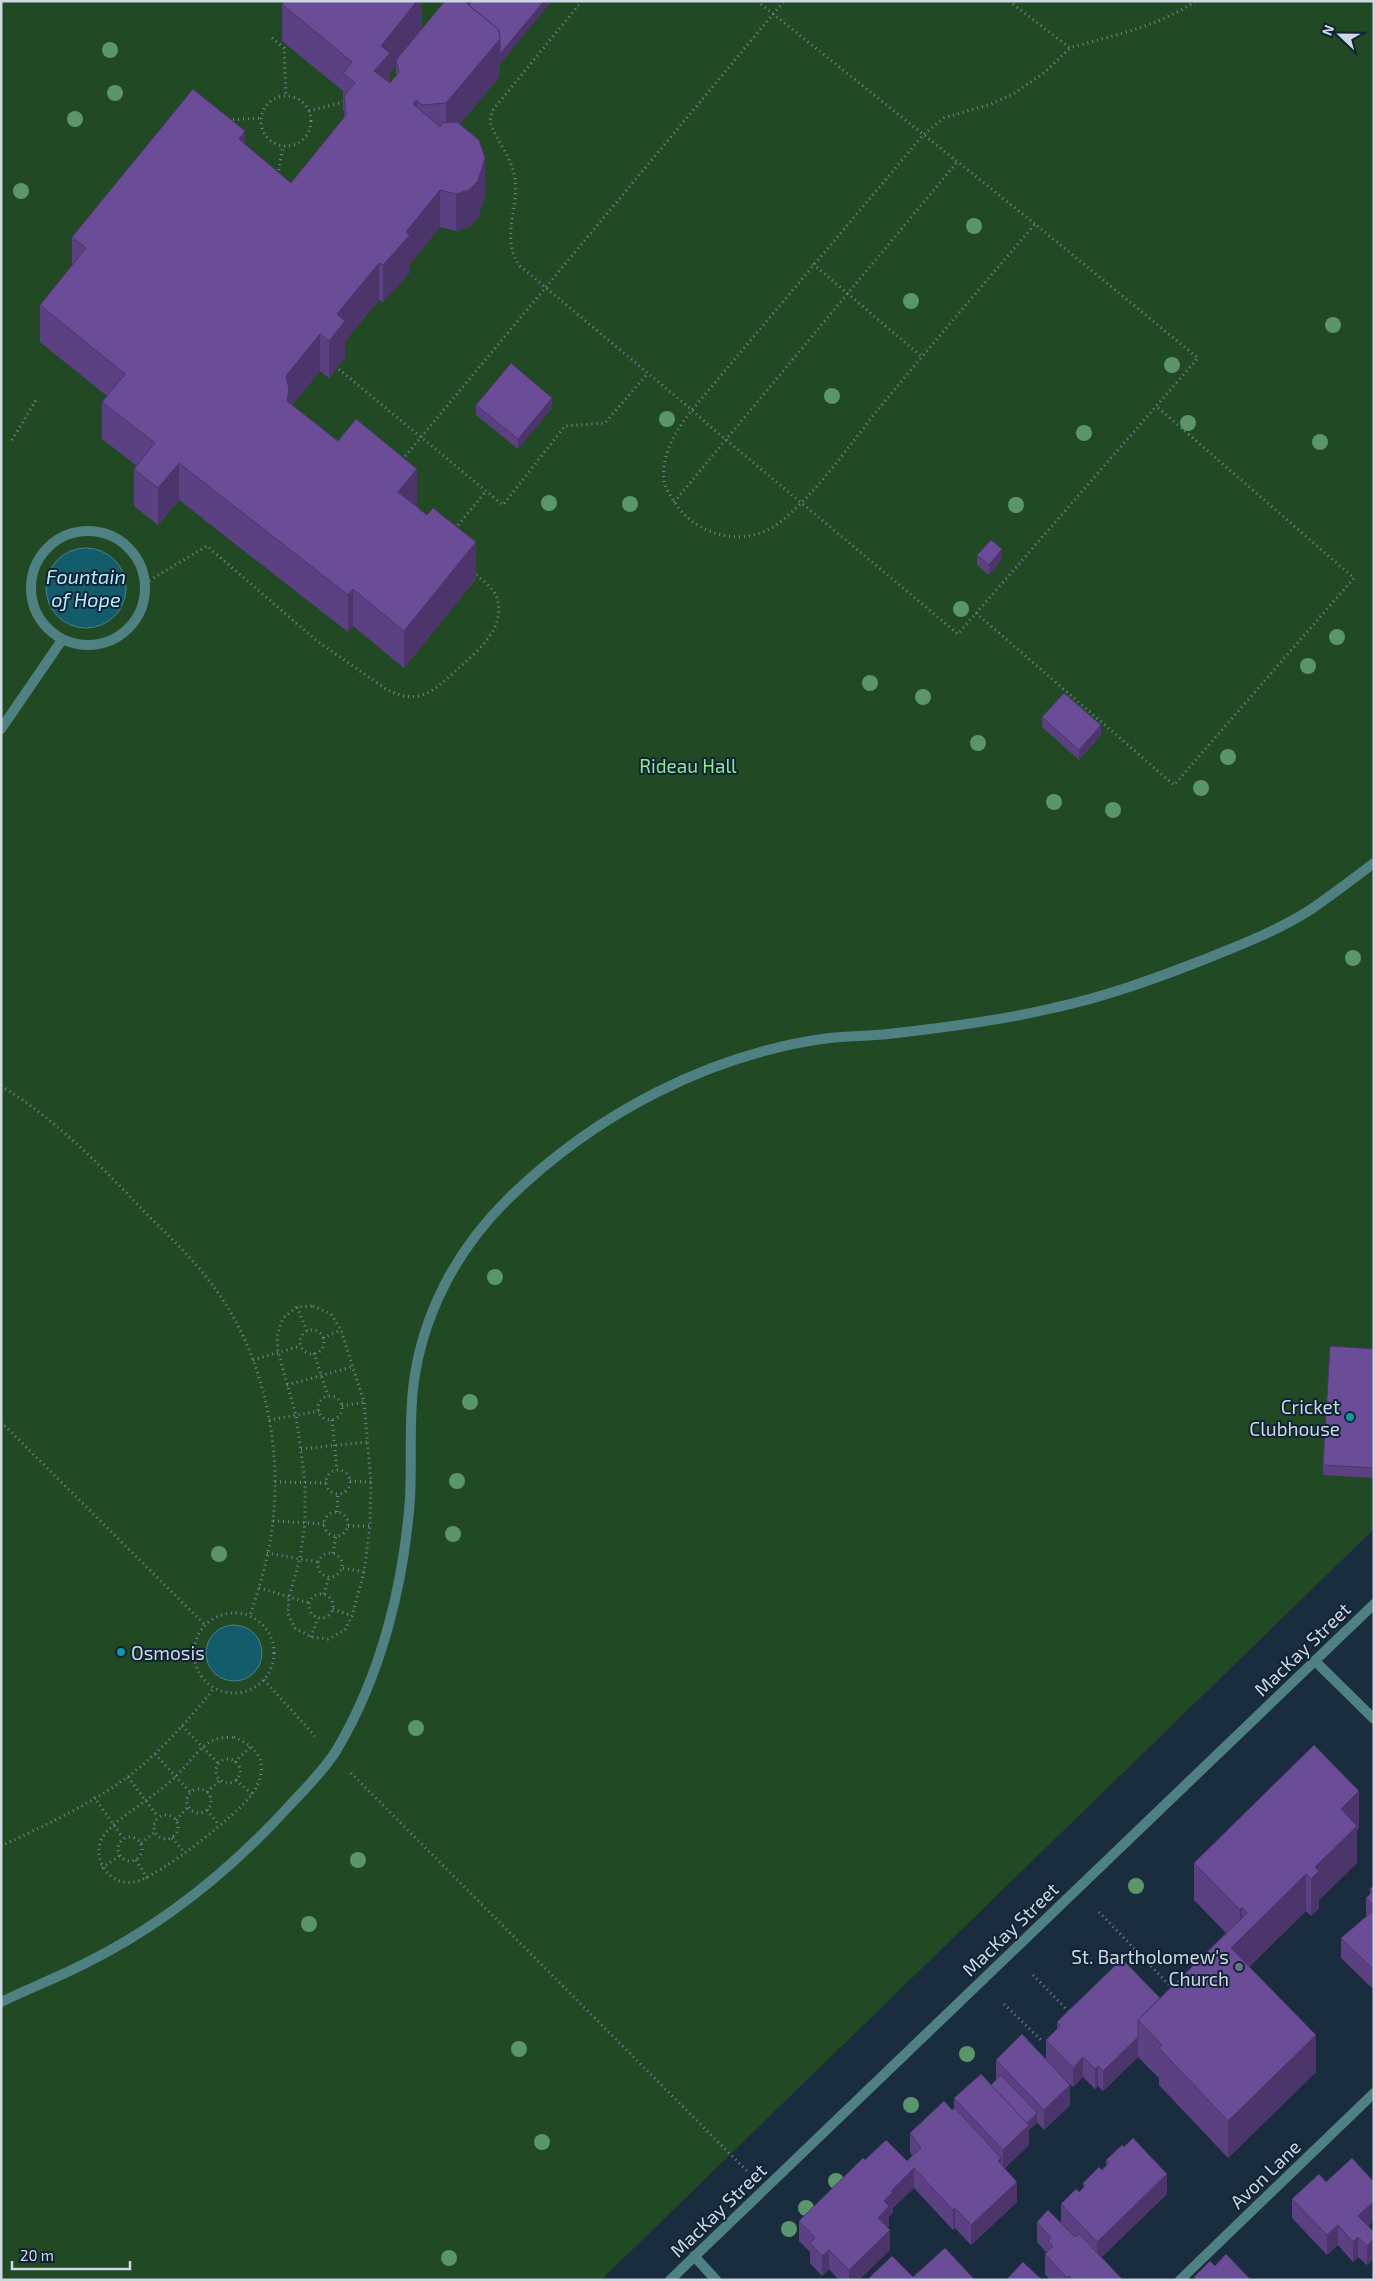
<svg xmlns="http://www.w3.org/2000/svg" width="1375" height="2281" font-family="'Exo 2',sans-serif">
<rect width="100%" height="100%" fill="#1a2d3e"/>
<polygon fill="#214a24" points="1,1 1374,1 1374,1529 601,2280 1,2280"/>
<g fill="#135c6b" stroke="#4a818f">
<circle cx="86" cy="588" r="40"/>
<circle cx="234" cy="1653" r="28"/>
</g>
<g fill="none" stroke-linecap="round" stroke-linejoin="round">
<g stroke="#758492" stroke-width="3" stroke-dasharray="1 4" stroke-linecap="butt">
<path d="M582,1L492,111L490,122C497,142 512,157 515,179C519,209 500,239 520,266L692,410L706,423L958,634L1198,358L1035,224C983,285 931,345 881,406C849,445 819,491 779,523C744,550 692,535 672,498C669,493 665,487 664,481C661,454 676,430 692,410L924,134L944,118L991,104L1013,94L1045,72L1070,48"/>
<polyline points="757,1 1035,224"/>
<path d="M1009,1L1070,48C1114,35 1157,27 1196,1"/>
<polyline points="272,38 284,48 286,95"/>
<circle cx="286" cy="121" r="25"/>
<polyline points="309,111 344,102"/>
<polyline points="228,120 260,118"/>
<polyline points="278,175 283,146"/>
<polyline points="813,264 921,356"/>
<polyline points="335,366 503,505 565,426 605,423 648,373"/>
<polyline points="12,440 36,400"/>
<polyline points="402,460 784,1"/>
<polyline points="674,502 958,161"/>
<polyline points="455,529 486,491"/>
<path d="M145,583L207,546L317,641L386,689C397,695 409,699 422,695C437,690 447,678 459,668C478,650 506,629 497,598C494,588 482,580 474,573"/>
<polyline points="976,613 1174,785 1354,578 1156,406"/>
<path d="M1,1086C54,1118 98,1163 140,1207C164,1232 190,1255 210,1282C261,1347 282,1439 273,1521C270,1553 260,1585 250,1616"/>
<polygon points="313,1306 331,1314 341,1330 364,1402 371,1482 370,1526 364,1572 352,1616 345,1630 328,1639 311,1637 295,1628 288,1614 289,1597 300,1559 305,1523 305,1482 296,1415 278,1352 277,1336 283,1318 297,1307"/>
<polyline points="297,1307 307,1331"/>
<circle cx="312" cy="1342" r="12"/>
<polyline points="323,1338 341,1330"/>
<polyline points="314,1353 328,1396"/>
<polyline points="253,1360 300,1346"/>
<polyline points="287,1385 352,1367"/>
<circle cx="330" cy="1408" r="12"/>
<polyline points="342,1406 364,1402"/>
<polyline points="269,1420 319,1411"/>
<polyline points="332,1420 337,1470"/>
<polyline points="1,1422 205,1625"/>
<polyline points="301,1449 367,1442"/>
<circle cx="338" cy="1482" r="12"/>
<polyline points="350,1481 371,1482"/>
<polyline points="275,1482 327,1483"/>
<polyline points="337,1512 338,1494"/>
<circle cx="336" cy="1524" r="12"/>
<polyline points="273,1521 325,1524"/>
<polyline points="348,1526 370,1526"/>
<circle cx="330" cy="1565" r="12"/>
<polyline points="267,1553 318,1562"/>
<polyline points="333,1553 336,1535"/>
<polyline points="343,1568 364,1572"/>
<polyline points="259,1588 309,1603"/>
<polyline points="324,1594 329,1577"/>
<circle cx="321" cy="1606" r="12"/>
<polyline points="333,1609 352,1616"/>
<circle cx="234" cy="1653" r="40"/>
<polyline points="311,1637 318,1618"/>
<polyline points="264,1680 315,1736"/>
<polyline points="182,1726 219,1764"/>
<path d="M234,1737C244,1742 255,1747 260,1759C264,1770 259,1785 252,1794C235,1817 161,1875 135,1882C126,1884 116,1881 110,1875C100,1867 95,1851 102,1838C112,1820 160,1794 177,1775C189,1764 200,1745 216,1739C221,1737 229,1738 234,1737Z"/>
<polyline points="155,1754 190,1792"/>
<circle cx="228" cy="1771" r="12"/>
<polyline points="235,1762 251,1746"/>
<polyline points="351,1773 747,2171"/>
<polyline points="128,1777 158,1817"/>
<polyline points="236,1780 252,1794"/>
<circle cx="199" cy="1801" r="12"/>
<polyline points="207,1792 220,1780"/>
<polyline points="94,1797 123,1838"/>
<polyline points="207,1810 219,1825"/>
<circle cx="166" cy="1827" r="12"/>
<polyline points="176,1820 188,1807"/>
<circle cx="130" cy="1849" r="12"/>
<polyline points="172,1838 185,1853"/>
<polyline points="141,1843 154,1833"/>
<path d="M1,1846C44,1826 91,1804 129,1776C161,1751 189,1720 214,1688"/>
<polyline points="136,1860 147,1878"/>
<polyline points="102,1868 119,1856"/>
<polyline points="1099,1912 1173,1989"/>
<polyline points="1033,1975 1070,2013"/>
<polyline points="1004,2004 1041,2040"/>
</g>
<g stroke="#4f8082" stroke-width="10">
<circle cx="88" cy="588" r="57"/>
<polyline points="1,729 62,640"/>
<path d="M1,2002C28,1989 56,1978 82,1965C162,1926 232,1869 291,1804C307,1787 324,1770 336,1751C381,1676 404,1584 410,1498C412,1462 409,1425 413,1389C421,1317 456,1250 508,1199C594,1115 708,1054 829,1038C848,1036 868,1036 888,1034C943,1028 999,1021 1053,1008C1105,997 1154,979 1203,960C1240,945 1277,931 1310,910C1332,895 1353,879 1374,863"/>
<polyline points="1180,2280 1374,2093"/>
</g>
<g stroke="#4f8082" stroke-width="10">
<polyline points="1315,1661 1374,1719"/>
<polyline points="694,2256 716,2280"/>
<polyline points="670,2280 1374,1604"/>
</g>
</g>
<g fill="#5a956c">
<circle cx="110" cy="50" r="8"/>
<circle cx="115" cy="93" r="8"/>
<circle cx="75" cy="119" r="8"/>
<circle cx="21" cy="191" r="8"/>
<circle cx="974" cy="226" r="8"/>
<circle cx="911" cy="301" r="8"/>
<circle cx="1333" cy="325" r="8"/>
<circle cx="1172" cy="365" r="8"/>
<circle cx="832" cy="396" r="8"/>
<circle cx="667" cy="419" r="8"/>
<circle cx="1188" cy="423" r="8"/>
<circle cx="1084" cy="433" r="8"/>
<circle cx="1320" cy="442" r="8"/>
<circle cx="549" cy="503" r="8"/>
<circle cx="630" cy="504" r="8"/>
<circle cx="1016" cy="505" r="8"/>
<circle cx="961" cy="609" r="8"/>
<circle cx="1337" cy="637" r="8"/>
<circle cx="1308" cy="666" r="8"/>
<circle cx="870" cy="683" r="8"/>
<circle cx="923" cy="697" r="8"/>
<circle cx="978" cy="743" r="8"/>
<circle cx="1228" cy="757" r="8"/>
<circle cx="1201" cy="788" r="8"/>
<circle cx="1054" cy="802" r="8"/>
<circle cx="1113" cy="810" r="8"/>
<circle cx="1353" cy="958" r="8"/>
<circle cx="495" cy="1277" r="8"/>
<circle cx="470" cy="1402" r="8"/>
<circle cx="457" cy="1481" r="8"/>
<circle cx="453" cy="1534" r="8"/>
<circle cx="219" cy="1554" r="8"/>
<circle cx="416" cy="1728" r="8"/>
<circle cx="358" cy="1860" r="8"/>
<circle cx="1136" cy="1886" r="8"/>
<circle cx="309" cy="1924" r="8"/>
<circle cx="519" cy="2049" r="8"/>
<circle cx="967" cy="2054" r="8"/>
<circle cx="911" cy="2105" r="8"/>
<circle cx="542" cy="2142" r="8"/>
<circle cx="836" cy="2181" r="8"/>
<circle cx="806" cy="2208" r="8"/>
<circle cx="789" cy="2229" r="8"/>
<circle cx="449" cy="2258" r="8"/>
</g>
<g fill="#5c4182" fill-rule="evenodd">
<path d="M422,1V28L469,5L500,64V76L460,124L485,195L478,218L469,227L456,231L440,227L410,264V272L383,302L379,300L345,341V358L329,378L320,371L292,405L417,506L476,579L404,668L353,626L348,632L179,500L158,525L134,506V469L137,466L102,439V402L107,396L40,342V305L72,265V237L245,144L291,183L344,118V111L343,110V91L282,41V4ZM396,64V76L390,83V72Z"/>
<polygon points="476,405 552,408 518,449 476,415"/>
<polygon points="977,555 1002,559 989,575 977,565"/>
<polygon points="1042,717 1101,735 1079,760 1042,727"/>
<polygon points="1374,1349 1374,1478 1323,1475 1323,1465"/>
<polygon points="1359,1828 1357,1830 1357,1863 1319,1900 1319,1908 1311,1916 1306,1911 1249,1967 1316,2072 1228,2158 1159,2085 1159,2078 1138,2057 1103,2091 1098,2086 1095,2089 1083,2077 1073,2087 1067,2081 1070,2105 1044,2130 1037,2122 1029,2130 1029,2145 1005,2168 1017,2202 971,2245 955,2228 953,2230 914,2188 893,2208 893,2212 889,2216 889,2226 888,2227 890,2250 859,2280 839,2280 829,2269 822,2276 810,2263 810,2252 799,2241 799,2221 865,2160 907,2161 912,2156 910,2152 910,2133 952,2110 954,2108 954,2098 991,2085 996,2080 996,2060 1046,2059 1046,2040 1057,2029 1057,2022 1160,1998 1226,1933 1194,1900 1194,1863"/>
<polygon points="1374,1885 1374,1990 1341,1958 1341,1938 1366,1917 1366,1898 1370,1894 1370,1889"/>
<polygon points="1106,2160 1167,2194 1101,2257 1123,2280 1050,2280 1045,2274 1045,2254 1046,2252 1037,2242 1037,2222 1061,2223 1061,2204 1079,2192 1083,2188 1083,2183 1106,2166"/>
<polygon points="1326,2182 1374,2182 1374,2221 1368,2226 1367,2265 1358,2257 1353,2262 1338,2245 1327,2255 1292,2218 1292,2199"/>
</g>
<g fill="#4b356a">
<polygon points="417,1 422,1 422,32 396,60 396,64 390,72 390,90 374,71 381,46"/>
<polygon points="544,1 552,1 500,64 500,76 446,140 446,103 500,39"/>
<polygon points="417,100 417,137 413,104"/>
<polygon points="245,131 245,168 239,139"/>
<polygon points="485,158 485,195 478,218 469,227 456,231 456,194"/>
<polygon points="440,190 440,227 410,264 410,272 383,302 383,265 406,232"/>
<polygon points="379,263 379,300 345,341 345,358 329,378 329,341 337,314"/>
<polygon points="320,334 320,371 289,409 289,426 286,376"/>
<polygon points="552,398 552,408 518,449 518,439"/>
<polygon points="179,463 179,500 158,525 158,488"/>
<polygon points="417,469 417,506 398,529 398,492"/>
<polygon points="476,542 476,579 404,668 404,631"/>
<polygon points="1002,549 1002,559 989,575 989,565"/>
<polygon points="353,589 353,626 348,632 348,595"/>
<polygon points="1101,725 1101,735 1079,760 1079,750"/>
<polygon points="1359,1791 1359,1828 1357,1830 1357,1863 1319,1900 1319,1908 1311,1916 1311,1879 1315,1867 1341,1809"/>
<polygon points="1306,1874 1306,1911 1231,1985 1231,1948 1240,1939 1240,1910 1242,1907 1242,1937"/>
<polygon points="1316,2035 1316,2072 1228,2158 1228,2121"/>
<polygon points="1138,2037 1138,2057 1103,2091 1103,2071"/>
<polygon points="1083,2057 1083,2077 1073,2087 1073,2068"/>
<polygon points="1098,2066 1098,2086 1095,2089 1095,2069"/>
<polygon points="1070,2085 1070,2105 1044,2130 1044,2110"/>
<polygon points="1037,2113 1037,2123 1029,2130 1029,2145 1003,2170 1003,2150 1022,2127"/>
<polygon points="1001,2158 1001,2178 998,2161"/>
<polygon points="914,2168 914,2188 893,2208 893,2212 889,2216 889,2226 878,2237 878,2218 884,2201 891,2191"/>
<polygon points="1167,2174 1167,2194 1097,2262 1097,2242"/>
<polygon points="1017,2182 1017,2202 971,2245 971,2225"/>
<polygon points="1374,2201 1374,2221 1358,2235 1358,2216"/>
<polygon points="955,2208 955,2228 953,2230 953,2210"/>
<polygon points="1338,2225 1338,2245 1327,2255 1327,2235"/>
<polygon points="890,2230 890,2250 859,2280 849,2280 849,2270"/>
<polygon points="1358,2237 1358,2257 1353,2262 1353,2242"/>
<polygon points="1374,2239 1374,2259 1367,2265 1367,2246"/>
<polygon points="829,2250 829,2269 822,2276 822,2256"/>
</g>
<g fill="#6b4c97" stroke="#4b356a">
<polygon points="285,1 417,1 381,46 390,53 374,71 390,83 399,72 396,60 445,1 464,1 499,30 500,39 446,103 422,105 417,100 413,104 440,127 443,123 457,122 479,140 485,158 478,181 469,190 456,194 440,190 406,232 410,235 383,265 379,263 337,314 345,321 329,341 320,334 286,376 289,389 287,401 338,441 356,419 417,469 398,492 427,515 433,508 476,542 404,631 353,589 348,595 179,463 158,488 134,469 155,443 102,402 125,374 40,305 86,248 72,237 193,89 245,131 239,139 291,183 346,115 344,96 355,83 343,73 352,62 282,4"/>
<polygon points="472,1 544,1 500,54 500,39 499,30 469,5"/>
<polygon points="511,363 552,398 518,439 476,405"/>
<polygon points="991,540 1002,549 989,565 977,555"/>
<polygon points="1064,693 1101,725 1079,750 1042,717"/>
<polygon points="1330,1346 1374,1349 1374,1468 1323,1465"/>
<polygon points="1314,1745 1359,1791 1341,1809 1357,1826 1315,1867 1319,1871 1311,1879 1306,1874 1231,1948 1316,2035 1228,2121 1159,2048 1162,2045 1138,2020 1247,1913 1242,1907 1240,1910 1194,1863"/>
<polygon points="1374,1885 1374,1906 1366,1898 1372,1892 1370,1889"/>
<polygon points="1374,1910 1374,1970 1341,1938"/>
<polygon points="1122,1959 1160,1998 1138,2020 1138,2037 1103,2071 1098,2066 1095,2069 1083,2057 1073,2068 1046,2040 1060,2026 1057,2022"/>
<polygon points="1022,2034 1070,2085 1044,2110 996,2060"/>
<polygon points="981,2074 1029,2125 1003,2150 954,2098"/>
<polygon points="1001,2075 1037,2113 1027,2123 991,2085"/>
<polygon points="944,2101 952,2110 955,2108 1001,2158 998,2161 1017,2182 971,2225 955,2208 953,2210 914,2168 891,2191 893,2192 884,2201 889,2206 878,2218 890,2230 849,2270 829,2250 822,2256 810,2243 815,2238 799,2221 863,2158 865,2160 886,2140 907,2161 921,2148 910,2133"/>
<polygon points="1133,2138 1167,2174 1097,2242 1061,2204 1076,2189 1079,2192 1085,2186 1083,2183 1099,2167 1102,2170 1109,2163 1106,2160 1122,2145 1124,2147"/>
<polygon points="1352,2158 1374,2182 1374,2201 1358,2216 1374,2232 1374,2239 1367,2246 1358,2237 1353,2242 1338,2225 1327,2235 1292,2199 1319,2174 1326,2182"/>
<polygon points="1048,2210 1075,2237 1079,2234 1123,2280 1073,2280 1069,2276 1067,2278 1045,2254 1053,2246 1048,2241 1051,2238 1037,2222"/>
<polygon points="945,2248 974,2279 973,2280 871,2280 869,2278 892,2256 913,2277"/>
<polygon points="1226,2254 1251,2280 1197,2280 1194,2277 1210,2261 1215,2266"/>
<polygon points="1023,2262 1042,2280 1006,2280"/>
</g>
<g fill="#0f9aa8" stroke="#102334" stroke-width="2">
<circle cx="1350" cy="1417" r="5"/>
<circle cx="121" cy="1652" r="5"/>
</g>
<circle fill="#6b7280" stroke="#102334" stroke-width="2" cx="1239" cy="1967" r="5"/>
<g text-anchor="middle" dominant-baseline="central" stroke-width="4" stroke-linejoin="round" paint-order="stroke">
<g font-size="19" fill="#8eea92" stroke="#102334">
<text x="688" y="765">Rideau Hall</text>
</g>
<g font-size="19" fill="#ccd8e3" stroke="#102334" text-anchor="end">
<text x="1340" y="1406">Cricket<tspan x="1340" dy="22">Clubhouse</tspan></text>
<text x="131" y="1652" text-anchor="start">Osmosis</text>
<text x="1229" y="1956">St. Bartholomew's<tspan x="1229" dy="22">Church</tspan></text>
</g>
<g font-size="19" fill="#ccd8e3" stroke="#102334">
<text transform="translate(1302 1649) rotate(-44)">MacKay Street</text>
<text transform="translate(1010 1929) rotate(-44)">MacKay Street</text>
<text transform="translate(1265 2174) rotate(-44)">Avon Lane</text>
<text transform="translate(718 2210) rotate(-44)">MacKay Street</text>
</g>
<g font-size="20" font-style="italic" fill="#b4ebfb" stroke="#102334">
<text x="86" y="576">Fountain<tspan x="86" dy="23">of Hope</tspan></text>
</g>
</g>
<rect width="1375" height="2281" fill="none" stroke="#ccd8e3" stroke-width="5"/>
<g transform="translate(1340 35) rotate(292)" stroke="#102334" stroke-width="4" paint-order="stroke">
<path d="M0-4L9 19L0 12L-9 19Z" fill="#ccd8e3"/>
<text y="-8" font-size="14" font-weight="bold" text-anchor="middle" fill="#ccd8e3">N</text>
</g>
<path d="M12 2261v8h118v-8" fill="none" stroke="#ccd8e3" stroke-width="2.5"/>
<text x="20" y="2261" font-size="15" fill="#ccd8e3" stroke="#102334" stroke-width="4" paint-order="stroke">20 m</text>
</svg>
